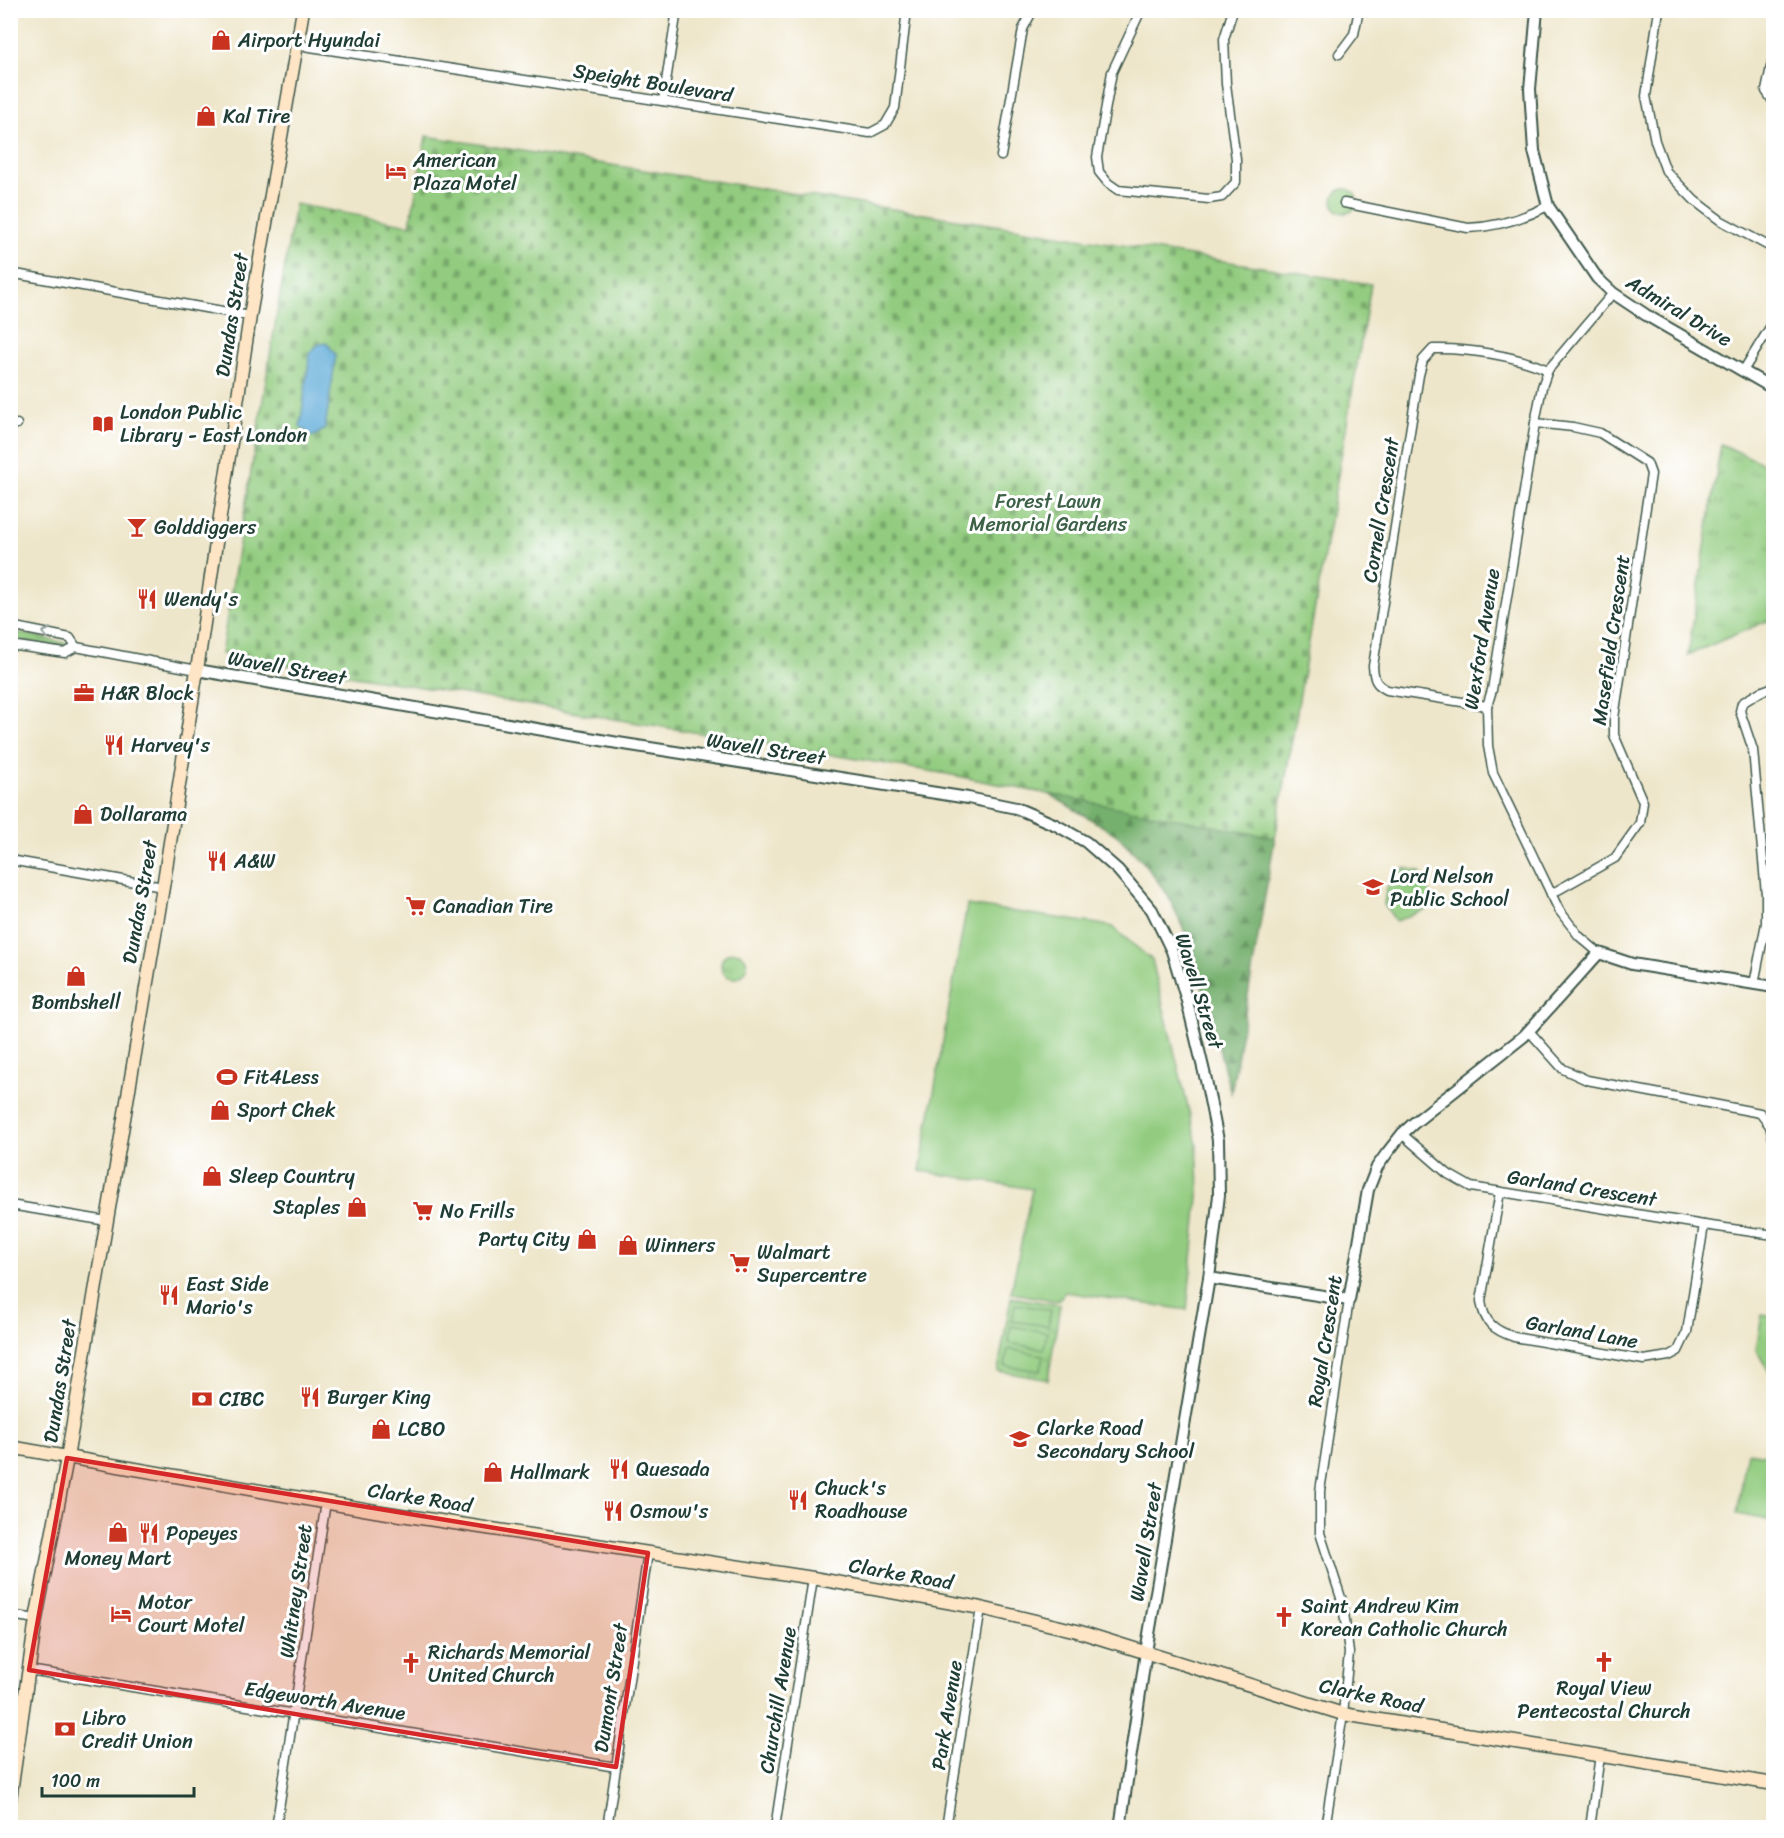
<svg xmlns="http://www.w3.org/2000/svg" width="1784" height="1838" font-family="Sriracha,sans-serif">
<defs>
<pattern id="grass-tufts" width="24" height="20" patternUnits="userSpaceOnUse" patternTransform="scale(1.5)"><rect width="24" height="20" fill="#93cc80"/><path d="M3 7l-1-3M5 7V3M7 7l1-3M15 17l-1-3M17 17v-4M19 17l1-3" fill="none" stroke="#77a76a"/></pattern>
<pattern id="forest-firs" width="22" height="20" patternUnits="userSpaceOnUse" patternTransform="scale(1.5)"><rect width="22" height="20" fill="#76b06e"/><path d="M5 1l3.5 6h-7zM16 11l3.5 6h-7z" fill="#60905b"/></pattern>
<pattern id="cemetery-stones" width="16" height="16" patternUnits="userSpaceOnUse" patternTransform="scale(1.5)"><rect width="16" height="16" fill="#93cc80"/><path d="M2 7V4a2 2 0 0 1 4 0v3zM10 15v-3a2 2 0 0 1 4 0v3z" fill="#77a76a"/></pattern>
</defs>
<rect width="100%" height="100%" fill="#fff"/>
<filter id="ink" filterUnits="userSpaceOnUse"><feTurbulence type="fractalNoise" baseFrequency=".0167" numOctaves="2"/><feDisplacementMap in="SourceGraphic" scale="12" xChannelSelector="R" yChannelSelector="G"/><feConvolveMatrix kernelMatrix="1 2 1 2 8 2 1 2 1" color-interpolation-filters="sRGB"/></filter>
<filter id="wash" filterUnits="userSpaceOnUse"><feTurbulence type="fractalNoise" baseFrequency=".008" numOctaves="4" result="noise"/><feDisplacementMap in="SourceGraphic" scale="24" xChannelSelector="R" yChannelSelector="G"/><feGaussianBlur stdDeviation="1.35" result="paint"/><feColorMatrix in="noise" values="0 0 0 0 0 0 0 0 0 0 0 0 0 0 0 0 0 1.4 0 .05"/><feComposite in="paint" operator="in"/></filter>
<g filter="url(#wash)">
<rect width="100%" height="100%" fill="#eee6ca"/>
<g fill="url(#grass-tufts)" stroke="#59845a" stroke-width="1.5">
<circle cx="1345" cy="201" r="12"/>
<polygon points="1721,444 1773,468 1773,630 1769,620 1688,655"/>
<polygon points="11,631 66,643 65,647 11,639"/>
<circle cx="734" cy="965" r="13"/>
<polygon points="1011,1297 1060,1305 1048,1380 998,1371"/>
</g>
<polygon fill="url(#forest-firs)" stroke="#4a7651" stroke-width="1.5" points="1299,698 1231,1094 1192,948 1168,895 1143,862 1117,835 1049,794 962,777 969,734"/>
<polygon fill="url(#cemetery-stones)" stroke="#59845a" stroke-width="1.5" points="426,136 1371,284 1275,838 947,774 221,654 295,204 410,225"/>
<g fill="#93cc80" stroke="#59845a" stroke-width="1.5">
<path d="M1406,868L1420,872L1432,897L1426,910L1396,921L1384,905C1386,885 1388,879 1406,868Z"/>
<polygon points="967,905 1099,924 1112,927 1152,960 1197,1144 1199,1188 1187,1310 1065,1292 1058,1301 1011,1293 1032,1189 920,1171"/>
<polygon points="1015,1304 1051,1310 1048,1326 1012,1321"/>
<polygon points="1762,1315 1773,1317 1773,1378 1756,1350"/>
<polygon points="1011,1326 1047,1332 1044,1349 1008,1343"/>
<polygon points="1008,1349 1043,1355 1041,1371 1005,1366"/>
<polygon points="1747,1452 1773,1456 1773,1521 1737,1514"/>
</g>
<polygon fill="#60acd9" stroke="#407486" stroke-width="1.5" points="327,343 336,355 325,429 313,437 300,427 310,352 319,344"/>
</g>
<g filter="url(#ink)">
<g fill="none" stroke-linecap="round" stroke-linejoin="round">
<g stroke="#3e564a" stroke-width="11">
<g id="minor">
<polyline points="1141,10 1112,72 1097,157 1099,172 1108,183 1118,190 1209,199 1222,197 1236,182 1236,159 1226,84 1224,39 1233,10"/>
<polyline points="1659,10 1646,96 1655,141 1666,171 1695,201 1720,220 1774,249"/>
<polyline points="297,45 870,133 885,125 895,108 907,10"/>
<polyline points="1774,52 1766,91 1774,103"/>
<polyline points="1339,54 1354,34 1359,10"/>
<polyline points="663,101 677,10"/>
<polyline points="1001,156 1023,29 1033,10"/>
<path d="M1344,203L1468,228C1497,227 1522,219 1548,206"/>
<polyline points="10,273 250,316"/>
<polyline points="1743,371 1774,321"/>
<polyline points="1535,423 1573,427 1600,433 1647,463 1651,474 1614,718 1614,735 1643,802 1640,823 1615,858 1551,894"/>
<polyline points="10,426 17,424"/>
<polyline points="10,626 70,638 76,647"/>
<polyline points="10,645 65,653 76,647 197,670"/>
<path d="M1487,706L1387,690C1375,684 1374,679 1373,666L1419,375L1423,360L1433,349C1467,348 1517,356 1548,370"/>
<polyline points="10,860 163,887"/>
<polyline points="1599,953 1579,936 1559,910 1493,773 1488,746 1487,706 1492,690 1535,423 1542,387 1548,370 1613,293"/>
<polyline points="1754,984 1766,923 1766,894 1753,750 1740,711 1742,703 1760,692 1774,687"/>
<polyline points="1529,1031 1563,1069 1587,1080 1760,1113 1770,1126 1774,1142"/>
<polyline points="1402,1134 1448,1174 1471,1187 1704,1225 1774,1235"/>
<path d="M1500,1192L1481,1301C1484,1323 1494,1330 1514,1337L1644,1360L1669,1356L1678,1351L1687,1332L1704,1225"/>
<polyline points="10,1205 107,1221"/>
<polyline points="10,1615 36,1619"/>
<polyline points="29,1670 616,1767"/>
<polyline points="276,1828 326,1502"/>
<polyline points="607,1828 648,1553"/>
<polyline points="775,1828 813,1578"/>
<polyline points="946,1828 981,1608"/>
<polyline points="1325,1828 1343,1714 1349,1653 1343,1604 1320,1533 1320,1491 1349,1300"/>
<polyline points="1590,1828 1600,1755"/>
</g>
</g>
<g stroke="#3e564a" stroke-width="14">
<g id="tertiary">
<polyline points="1537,10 1530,89 1534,151 1548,206 1597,278 1613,293 1646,315 1774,389"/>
<polyline points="197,670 618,743 968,798 1016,808 1056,825 1086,842 1118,870 1152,910 1172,951 1187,1001 1206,1080 1218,1140 1219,1195 1209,1278 1146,1652 1120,1828"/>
<polyline points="1209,1278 1349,1300 1368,1190 1377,1167 1387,1153 1402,1134 1414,1123 1524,1036 1599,953 1632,964 1774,987"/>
</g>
</g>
<g stroke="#3e564a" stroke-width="15">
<g id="secondary">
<polyline points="10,1447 375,1511 813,1578 981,1608 1077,1631 1343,1714 1774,1784"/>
<polyline points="10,1799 36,1619 67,1458 163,887 197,670 250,316 303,10"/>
</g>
</g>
<use href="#minor" stroke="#fff" stroke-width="8"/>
<use href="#tertiary" stroke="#fff" stroke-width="10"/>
<use href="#secondary" stroke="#fde5c5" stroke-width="12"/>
</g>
<defs><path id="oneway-chevron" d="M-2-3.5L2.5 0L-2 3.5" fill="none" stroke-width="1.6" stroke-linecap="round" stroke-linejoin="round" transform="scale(1.5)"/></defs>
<use stroke="#8f9e9a" href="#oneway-chevron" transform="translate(46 633) rotate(-169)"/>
</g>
<path fill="#d62828" fill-opacity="0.2" stroke="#d62828" stroke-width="4.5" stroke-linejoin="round" d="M67,1458L648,1553L616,1767L29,1670Z"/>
<defs>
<g id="shop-bare" transform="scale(1.62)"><path d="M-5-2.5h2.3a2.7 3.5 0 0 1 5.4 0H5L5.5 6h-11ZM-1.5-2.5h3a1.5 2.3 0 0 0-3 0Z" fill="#c8321e" stroke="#fff" stroke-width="2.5" paint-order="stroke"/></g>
<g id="hotel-bare" transform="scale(1.62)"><path d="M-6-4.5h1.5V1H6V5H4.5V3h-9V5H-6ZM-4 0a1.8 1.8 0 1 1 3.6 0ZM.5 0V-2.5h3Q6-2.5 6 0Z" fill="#c8321e" stroke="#fff" stroke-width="2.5" paint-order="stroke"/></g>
<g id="library-bare" transform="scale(1.62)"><path d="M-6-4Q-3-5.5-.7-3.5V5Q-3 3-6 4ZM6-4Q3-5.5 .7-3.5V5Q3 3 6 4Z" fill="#c8321e" stroke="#fff" stroke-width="2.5" paint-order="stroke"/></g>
<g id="bar-bare" transform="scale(1.62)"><path d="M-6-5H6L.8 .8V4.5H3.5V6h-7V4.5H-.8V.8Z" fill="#c8321e" stroke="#fff" stroke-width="2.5" paint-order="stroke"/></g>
<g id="restaurant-bare" transform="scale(1.62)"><path d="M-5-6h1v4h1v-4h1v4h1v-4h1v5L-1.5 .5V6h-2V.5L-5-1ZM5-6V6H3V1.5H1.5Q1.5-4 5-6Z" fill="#c8321e" stroke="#fff" stroke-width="2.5" paint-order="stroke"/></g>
<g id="office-bare" transform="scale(1.62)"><path d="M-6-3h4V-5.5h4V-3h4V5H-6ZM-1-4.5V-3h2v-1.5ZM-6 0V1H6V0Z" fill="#c8321e" stroke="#fff" stroke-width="2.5" paint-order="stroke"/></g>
<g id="school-bare" transform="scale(1.62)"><path d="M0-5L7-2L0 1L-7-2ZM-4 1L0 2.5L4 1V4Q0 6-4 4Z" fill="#c8321e" stroke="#fff" stroke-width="2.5" paint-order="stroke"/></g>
<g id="supermarket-bare" transform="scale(1.62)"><path d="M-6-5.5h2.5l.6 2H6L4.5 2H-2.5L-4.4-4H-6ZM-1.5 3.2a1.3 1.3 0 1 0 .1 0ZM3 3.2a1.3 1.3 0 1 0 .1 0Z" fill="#c8321e" stroke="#fff" stroke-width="2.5" paint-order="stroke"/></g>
<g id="stadium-bare" transform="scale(1.62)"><path d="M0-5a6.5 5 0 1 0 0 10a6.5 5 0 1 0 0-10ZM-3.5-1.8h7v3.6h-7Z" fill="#c8321e" stroke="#fff" stroke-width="2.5" paint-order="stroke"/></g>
<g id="bank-bare" transform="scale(1.62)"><path d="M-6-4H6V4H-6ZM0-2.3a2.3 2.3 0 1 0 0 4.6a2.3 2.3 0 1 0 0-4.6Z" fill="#c8321e" stroke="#fff" stroke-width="2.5" paint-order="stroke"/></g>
<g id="church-bare" transform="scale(1.62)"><path d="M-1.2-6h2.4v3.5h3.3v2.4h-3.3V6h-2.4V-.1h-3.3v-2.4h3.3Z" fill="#c8321e" stroke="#fff" stroke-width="2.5" paint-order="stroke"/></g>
</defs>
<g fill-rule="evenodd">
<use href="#shop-bare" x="221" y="40"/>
<use href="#shop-bare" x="206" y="116"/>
<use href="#hotel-bare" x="396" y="171"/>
<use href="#library-bare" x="103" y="424"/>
<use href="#bar-bare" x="137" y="527"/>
<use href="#restaurant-bare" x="147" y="599"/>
<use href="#office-bare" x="84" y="693"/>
<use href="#restaurant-bare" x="114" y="745"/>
<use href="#shop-bare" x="83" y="814"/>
<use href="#restaurant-bare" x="217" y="861"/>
<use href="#school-bare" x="1373" y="887"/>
<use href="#supermarket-bare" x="416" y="906"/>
<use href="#shop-bare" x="76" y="976"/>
<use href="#stadium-bare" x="227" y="1077"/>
<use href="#shop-bare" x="220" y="1110"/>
<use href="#shop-bare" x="212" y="1176"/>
<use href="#shop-bare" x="357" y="1207"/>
<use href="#supermarket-bare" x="423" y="1211"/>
<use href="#shop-bare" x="587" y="1239"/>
<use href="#shop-bare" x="628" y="1245"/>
<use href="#supermarket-bare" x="740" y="1263"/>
<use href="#restaurant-bare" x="169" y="1295"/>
<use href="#restaurant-bare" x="310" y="1397"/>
<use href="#bank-bare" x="202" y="1399"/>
<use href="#shop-bare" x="381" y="1429"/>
<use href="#school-bare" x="1020" y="1439"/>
<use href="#restaurant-bare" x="619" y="1469"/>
<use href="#shop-bare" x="493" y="1472"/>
<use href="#restaurant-bare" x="798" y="1500"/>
<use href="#restaurant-bare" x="613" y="1511"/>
<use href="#shop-bare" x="118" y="1532"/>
<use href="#restaurant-bare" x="149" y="1533"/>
<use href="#hotel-bare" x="121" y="1614"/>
<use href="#church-bare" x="1284" y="1617"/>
<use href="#church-bare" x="1604" y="1662"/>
<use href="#church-bare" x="411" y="1663"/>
<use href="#bank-bare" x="65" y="1729"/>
</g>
<g text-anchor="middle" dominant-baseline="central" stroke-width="6" stroke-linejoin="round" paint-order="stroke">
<g font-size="20" fill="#1f3d34" stroke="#fff" text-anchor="start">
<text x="238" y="40">Airport Hyundai</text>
<text x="223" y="116">Kal Tire</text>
<text x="413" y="160">American<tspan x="413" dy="23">Plaza Motel</tspan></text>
<text x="120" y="412">London Public<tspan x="120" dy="23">Library - East London</tspan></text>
<text x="154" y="527">Golddiggers</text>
<text x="164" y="599">Wendy's</text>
<text x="101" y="693">H&amp;R Block</text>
<text x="131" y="745">Harvey's</text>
<text x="100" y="814">Dollarama</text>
<text x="234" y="861">A&amp;W</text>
<text x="1390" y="876">Lord Nelson<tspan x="1390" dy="23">Public School</tspan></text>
<text x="433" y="906">Canadian Tire</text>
<text x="76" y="1002" text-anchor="middle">Bombshell</text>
<text x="244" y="1077">Fit4Less</text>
<text x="237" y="1110">Sport Chek</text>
<text x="229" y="1176">Sleep Country</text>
<text x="340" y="1207" text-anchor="end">Staples</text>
<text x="440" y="1211">No Frills</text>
<text x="570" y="1239" text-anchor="end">Party City</text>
<text x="645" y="1245">Winners</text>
<text x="757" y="1252">Walmart<tspan x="757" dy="23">Supercentre</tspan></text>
<text x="186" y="1284">East Side<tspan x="186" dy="23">Mario's</tspan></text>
<text x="327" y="1397">Burger King</text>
<text x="219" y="1399">CIBC</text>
<text x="1037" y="1428">Clarke Road<tspan x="1037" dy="23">Secondary School</tspan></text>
<text x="398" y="1429">LCBO</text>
<text x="636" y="1469">Quesada</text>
<text x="510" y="1472">Hallmark</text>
<text x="815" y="1488">Chuck's<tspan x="815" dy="23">Roadhouse</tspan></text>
<text x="630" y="1511">Osmow's</text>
<text x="166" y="1533">Popeyes</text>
<text x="118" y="1558" text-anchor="middle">Money Mart</text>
<text x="138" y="1602">Motor<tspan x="138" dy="23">Court Motel</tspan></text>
<text x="1301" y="1606">Saint Andrew Kim<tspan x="1301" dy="23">Korean Catholic Church</tspan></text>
<text x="428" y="1652">Richards Memorial<tspan x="428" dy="23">United Church</tspan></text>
<text x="1604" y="1688" text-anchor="middle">Royal View<tspan x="1604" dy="23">Pentecostal Church</tspan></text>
<text x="82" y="1718">Libro<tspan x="82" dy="23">Credit Union</tspan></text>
</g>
<g font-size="20" fill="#1f3d34" stroke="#fff">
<text transform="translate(653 83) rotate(9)">Speight Boulevard</text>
<text transform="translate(1679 311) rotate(31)">Admiral Drive</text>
<text transform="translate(232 315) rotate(-81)">Dundas Street</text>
<text transform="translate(1381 510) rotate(-81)">Cornell Crescent</text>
<text transform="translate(1482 639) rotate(-81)">Wexford Avenue</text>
<text transform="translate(1611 640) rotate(-82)">Masefield Crescent</text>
<text transform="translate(287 668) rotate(10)">Wavell Street</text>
<text transform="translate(766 749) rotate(9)">Wavell Street</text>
<text transform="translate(140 902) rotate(-80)">Dundas Street</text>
<text transform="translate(1199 991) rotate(73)">Wavell Street</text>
<text transform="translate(1582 1188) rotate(9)">Garland Crescent</text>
<text transform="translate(1582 1332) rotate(10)">Garland Lane</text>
<text transform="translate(1325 1341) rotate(-81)">Royal Crescent</text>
<text transform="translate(60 1381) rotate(-81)">Dundas Street</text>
<text transform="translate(420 1498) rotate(9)">Clarke Road</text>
<text transform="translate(1146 1542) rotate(-81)">Wavell Street</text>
<text transform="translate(901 1574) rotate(10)">Clarke Road</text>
<text transform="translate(296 1591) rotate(-82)">Whitney Street</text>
<text transform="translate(611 1688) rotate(-81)">Dumont Street</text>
<text transform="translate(1371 1696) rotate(12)">Clarke Road</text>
<text transform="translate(778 1700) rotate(-81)">Churchill Avenue</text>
<text transform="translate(325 1701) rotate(9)">Edgeworth Avenue</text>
<text transform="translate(947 1715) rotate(-81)">Park Avenue</text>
</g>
<g font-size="20" fill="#3c6147" stroke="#fff">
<text x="1048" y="501">Forest Lawn<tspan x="1048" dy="23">Memorial Gardens</tspan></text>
</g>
</g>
<rect width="1784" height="1838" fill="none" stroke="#fff" stroke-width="36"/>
<path d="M42 1787v9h152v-9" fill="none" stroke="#1f3d34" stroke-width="3"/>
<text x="51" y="1787" font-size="18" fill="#1f3d34" stroke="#ffffff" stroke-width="4.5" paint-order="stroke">100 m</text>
</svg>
